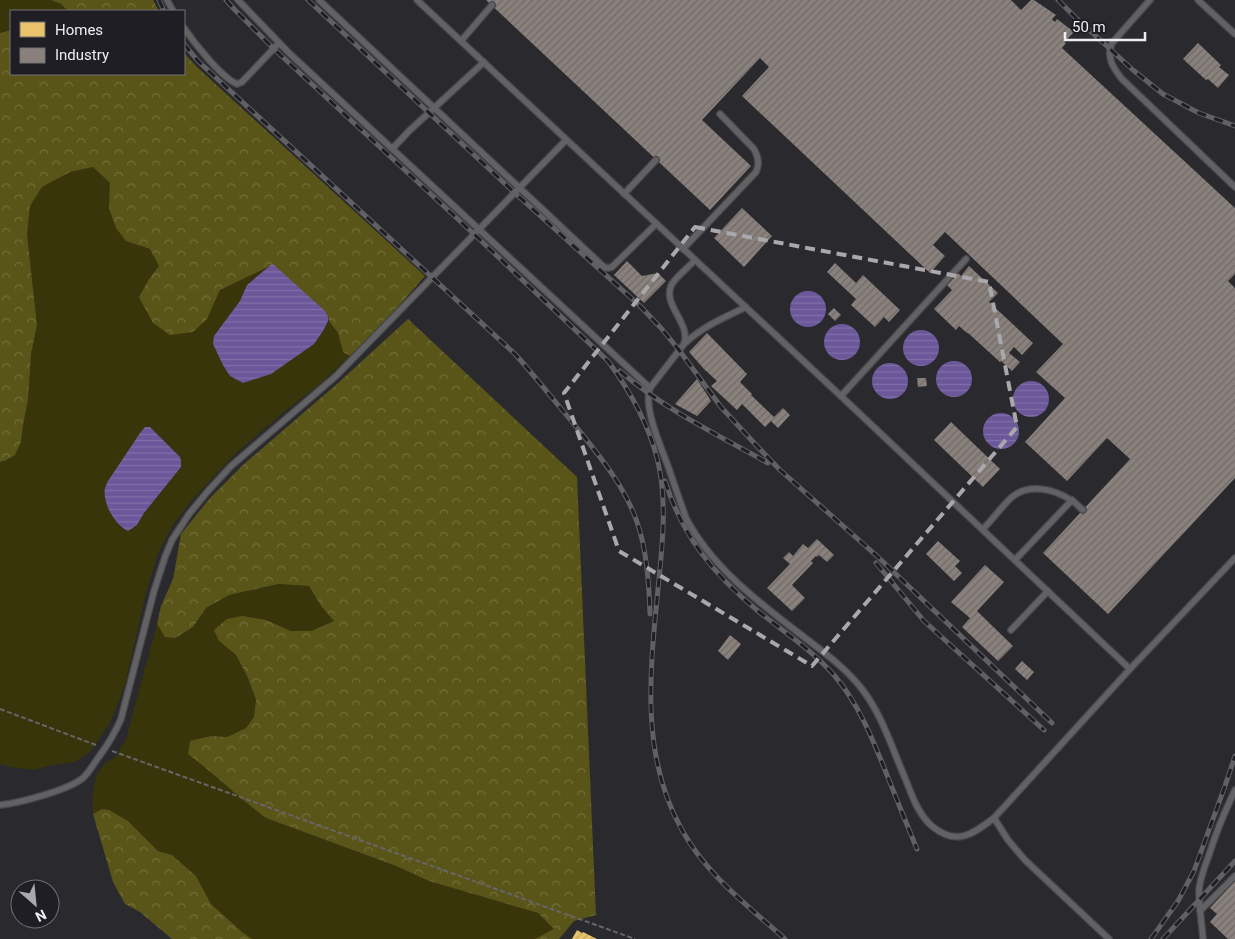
<svg xmlns="http://www.w3.org/2000/svg" width="1235" height="939" font-family="Roboto,sans-serif">
<defs>
<pattern id="forest-crowns" width="20" height="18" patternUnits="userSpaceOnUse" patternTransform="scale(1.25)"><rect width="20" height="18" fill="#595518"/><path d="M2 6a3 3 0 1 1 6 0M12 15a3 3 0 1 1 6 0" fill="none" stroke="#716e3a"/></pattern>
<pattern id="water-rules" width="6" height="5" patternUnits="userSpaceOnUse" patternTransform="scale(1.25)"><rect width="6" height="5" fill="#6b5799"/><path d="M0 2.5h6" fill="none" stroke="#806fa8"/></pattern>
<pattern id="homes-hatch" width="6" height="6" patternUnits="userSpaceOnUse" patternTransform="scale(1.25)"><rect width="6" height="6" fill="#e9c46a"/><path d="M-1 1l2-2M0 6l6-6M5 7l2-2" fill="none" stroke="#c0a562"/></pattern>
<pattern id="industry-hatch" width="6" height="6" patternUnits="userSpaceOnUse" patternTransform="scale(1.25)"><rect width="6" height="6" fill="#8a817c"/><path d="M-1 1l2-2M0 6l6-6M5 7l2-2" fill="none" stroke="#6f6a68"/></pattern>
</defs>
<rect width="100%" height="100%" fill="#2a292e"/>
<g fill="#38350a" fill-rule="evenodd">
<polygon points="0,0 51,0 61,4 68,11 11,11 11,30 0,33"/>
<path d="M93,167L110,183V208L126,241L150,249L159,266L149,279L207,319L220,290L268,267L247,285L240,301L214,336L230,376L243,383L323,331L329,321L338,333L343,352L350,356L321,383L285,411L234,455L193,499L173,525L158,553L146,593L125,685L111,721L91,751L75,762L53,765L33,770L9,767L0,764V462L4,461L21,442L23,425L28,400L31,354L37,325L27,234L30,206L42,187L70,172ZM150,427L180,457L181,467L144,513L137,525L118,524L108,507L105,498Z"/>
<path d="M278,584L309,586L321,606L334,621L311,631H291L266,620L219,641L236,655L248,678L256,700L254,717L246,728L227,737L211,736L189,754C215,774 239,798 266,818L396,866L429,881L538,913L555,929L535,939H252L242,932L211,904L196,876L172,855L158,851L128,821L102,809L93,814L92,799L96,776L105,763L115,757L126,739L157,624L165,637L193,627L206,608L229,595Z"/>
</g>
<g fill="url(#forest-crowns)">
<polygon points="51,0 153,0 159,11 68,11 61,4"/>
<polygon points="11,30 11,74 184,74 184,53 198,68 425,276 397,308 350,356 343,352 338,333 329,321 328,317 272,265 220,290 207,319 193,332 170,335 153,323 139,297 149,279 159,266 150,249 126,241 116,228 109,208 110,183 93,167 70,172 42,187 30,206 27,234 37,325 31,354 28,400 23,425 21,442 15,455 4,461 0,462 0,33"/>
<path d="M408,319L577,477L596,915L574,921L559,939H535L554,929L538,913L429,881L396,866L266,818C239,798 215,774 188,754L190,741L211,736L227,737L246,728L254,717L256,700L248,678L236,655L219,641L214,630L227,619L242,616L266,620L291,631H311L334,621L321,606L309,586L278,584L229,595L206,608L193,627L175,638L165,637L157,624L161,606L173,579L181,534L210,498L244,464L338,383Z"/>
<polygon points="102,809 109,810 128,821 158,851 172,855 196,876 211,904 242,932 252,939 172,939 140,912 125,904 113,882 93,814"/>
</g>
<g fill="url(#water-rules)">
<polygon points="272,264 274,265 325,311 328,317 328,321 323,331 314,344 271,374 243,383 230,376 223,365 213,344 214,336 240,301 247,285"/>
<circle cx="808" cy="309" r="18"/>
<circle cx="842" cy="342" r="18"/>
<circle cx="921" cy="348" r="18"/>
<circle cx="954" cy="379" r="18"/>
<circle cx="890" cy="381" r="18"/>
<circle cx="1031" cy="399" r="18"/>
<circle cx="1001" cy="431" r="18"/>
<path d="M145,427H150L180,457L181,461V467L144,513L137,525L128,531C115,525 102,503 105,488C106,486 107,483 108,481L140,433Z"/>
</g>
<polygon fill="url(#homes-hatch)" points="577,930 582,933 583,932 597,939 572,939"/>
<g fill="url(#industry-hatch)">
<polygon points="486,0 1011,0 1021,10 1031,0 1034,0 1056,15 1052,19 1055,22 1057,19 1074,32 1064,42 1066,43 1062,48 1235,208 1235,274 1228,281 1235,288 1235,478 1108,614 1043,553 1130,459 1107,438 1067,481 1025,442 1065,398 1036,372 1063,344 945,232 933,245 945,256 930,273 742,96 769,67 760,58 702,120 751,166 710,210"/>
<polygon points="1198,43 1221,65 1219,67 1229,75 1218,88 1208,79 1206,80 1183,59"/>
<polygon points="742,208 772,236 744,267 714,238"/>
<polygon points="627,261 642,276 658,273 666,281 644,303 614,275"/>
<polygon points="835,263 856,283 863,275 900,310 889,322 884,317 875,327 851,305 856,299 827,272"/>
<polygon points="969,266 998,293 989,302 1033,343 1022,355 1014,347 1009,353 1020,362 1012,371 1001,361 1000,362 968,333 967,333 959,326 956,330 934,309 952,290 946,284 957,272 961,276"/>
<polygon points="834,308 841,315 835,321 828,314"/>
<polygon points="707,333 747,374 740,382 752,394 751,395 774,417 783,408 790,415 778,428 771,421 765,427 742,404 737,410 711,386 717,381 704,369 689,352"/>
<polygon points="917,378 926,378 927,386 918,387"/>
<polygon points="697,379 711,401 697,416 675,404"/>
<polygon points="951,422 1000,469 983,487 934,440"/>
<polygon points="817,539 834,555 827,562 819,555 817,557 816,556 811,561 813,563 792,585 805,598 792,611 767,588 790,564 783,558 789,552 793,556 803,544 808,548"/>
<polygon points="938,541 960,561 955,566 962,573 954,581 926,554"/>
<polygon points="985,565 1004,582 977,611 1013,646 998,661 962,627 970,618 951,602"/>
<polygon points="730,635 741,644 728,660 718,651"/>
<polygon points="1022,661 1034,672 1027,680 1015,669"/>
<polygon points="1235,881 1235,939 1228,939 1210,922 1217,914 1210,908"/>
</g>
<g fill="none" stroke-linecap="round" stroke-linejoin="round">
<g stroke="#47474a" stroke-width="8">
<g id="lane">
<polyline points="167,0 173,11"/>
<polyline points="238,0 289,53 650,388"/>
<polyline points="319,0 604,267 608,268 612,267 656,224"/>
<polyline points="417,0 843,398 1130,669"/>
<path d="M1150,0L1112,43C1106,57 1113,68 1122,79L1235,187"/>
<polyline points="1198,0 1235,34"/>
<path d="M184,28C195,44 221,77 237,84L242,82L279,43"/>
<polyline points="461,41 492,5"/>
<polyline points="393,148 409,131 484,62"/>
<polyline points="624,194 656,160"/>
<path d="M683,249L756,172C760,163 758,157 754,149L720,114"/>
<path d="M695,260C689,267 674,278 671,286C663,306 691,323 684,344L650,388C643,407 661,447 668,466C674,484 680,501 686,518C712,567 757,601 800,634C822,651 845,667 862,689C882,715 892,748 905,778C912,795 918,815 933,827C957,846 973,834 994,818"/>
<path d="M685,343C704,326 723,318 746,307"/>
<polyline points="841,396 966,259"/>
<path d="M983,529C993,519 1002,506 1012,497C1029,483 1054,489 1071,500C1075,502 1079,507 1083,510"/>
<polyline points="1015,560 1072,500"/>
<polyline points="1011,630 1048,591"/>
<path d="M0,805C19,803 70,790 84,777C89,772 93,765 98,758C107,746 115,733 121,719L154,591L165,557L172,540L189,514L208,491L231,466L336,376L566,140"/>
<polyline points="1200,911 1235,876"/>
<polyline points="1109,939 1025,860 1008,840 994,818 1130,669 1235,558"/>
<path d="M1203,939C1202,924 1199,908 1199,892C1199,880 1205,866 1209,855C1216,832 1225,811 1235,790"/>
</g>
</g>
<g stroke="#66666a" stroke-width="2" stroke-dasharray="5 2.5" stroke-linecap="butt">
<polyline points="0,709 96,745"/>
<polyline points="112,751 635,939"/>
</g>
<use href="#lane" stroke="#626265" stroke-width="5.5"/>
<g stroke="#616064" stroke-width="5">
<g id="rail">
<polyline points="159,0 164,11"/>
<path d="M226,0L235,10L274,49L475,235L608,361C630,391 648,423 657,458C667,497 663,539 659,579C651,663 638,752 682,830C706,874 748,906 785,939"/>
<polyline points="308,0 515,193 640,306 661,328 679,350 721,407 756,445 780,470 878,557 1052,723"/>
<polyline points="1058,0 1075,17 1133,70 1163,94 1199,113 1235,126"/>
<path d="M184,44L198,61L516,355C537,379 557,404 578,429C601,458 625,487 637,522C647,550 649,585 650,614"/>
<path d="M620,371C664,409 718,435 768,463"/>
<path d="M665,481C683,537 713,574 758,611C784,632 812,650 834,675C859,704 873,740 887,775C897,800 907,825 917,849"/>
<polyline points="876,563 924,621 1044,730"/>
<polyline points="1151,939 1178,901 1194,871 1225,786 1235,756"/>
<polyline points="1163,939 1235,861"/>
</g>
</g>
<use href="#rail" stroke="#201e25" stroke-width="3" stroke-dasharray="9" stroke-linecap="butt"/>
</g>
<path fill="none" stroke="#a9a8ad" stroke-width="4" stroke-dasharray="10 6" stroke-linejoin="round" d="M695,227L989,282L1017,427L812,666L619,551L564,393Z"/>
<rect x="10" y="10" width="175" height="65" fill="#201e25" stroke="#727177"/>
<rect x="20" y="22" width="25" height="15" fill="#e9c46a" stroke="#727177"/>
<text x="55" y="35" font-size="15" fill="#eeedf2">Homes</text>
<rect x="20" y="48" width="25" height="15" fill="#8a817c" stroke="#727177"/>
<text x="55" y="60" font-size="15" fill="#eeedf2">Industry</text>
<g transform="translate(35 904) rotate(153)"><circle r="24" fill="#201e25" stroke="#727177"/>
<path d="M0-4L9 19L0 12L-9 19Z" fill="#a9a8ad"/>
<text y="-8" font-size="14" font-weight="bold" text-anchor="middle" fill="#eeedf2">N</text>
</g>
<path d="M1065 32v8h80v-8" fill="none" stroke="#eeedf2" stroke-width="2.5"/>
<text x="1072" y="32" font-size="15" fill="#eeedf2" stroke="#201e25" stroke-width="4" paint-order="stroke">50 m</text>
</svg>
